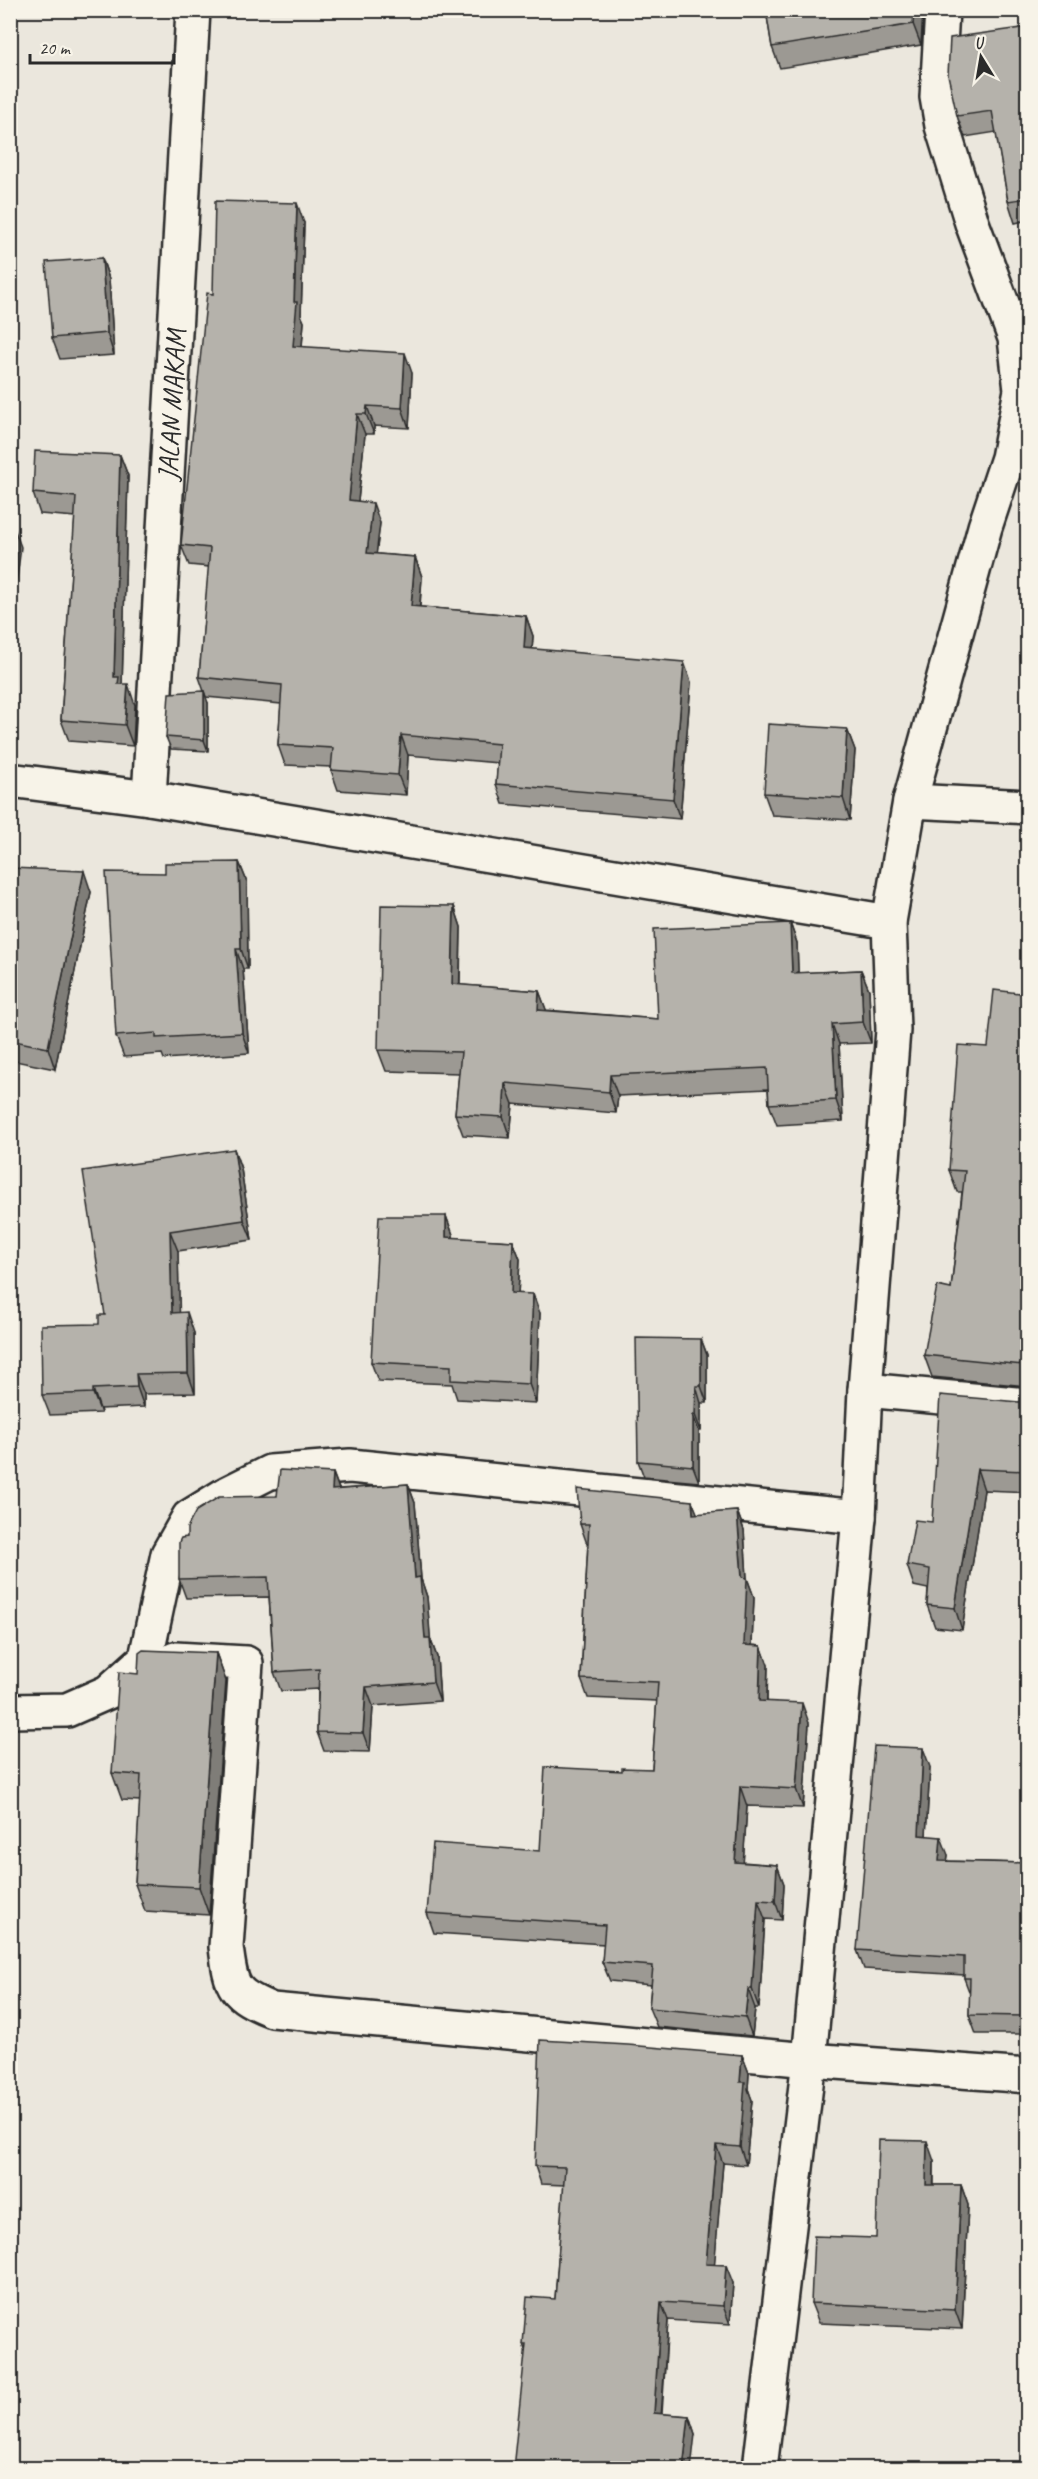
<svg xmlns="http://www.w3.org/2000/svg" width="1038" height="2479" font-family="Caveat,sans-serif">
<rect width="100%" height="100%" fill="#ebe7dd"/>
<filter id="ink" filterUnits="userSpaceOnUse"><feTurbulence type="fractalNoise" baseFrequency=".0167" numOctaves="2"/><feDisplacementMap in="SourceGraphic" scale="12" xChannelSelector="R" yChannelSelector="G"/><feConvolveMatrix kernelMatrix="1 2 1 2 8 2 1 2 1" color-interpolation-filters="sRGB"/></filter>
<g filter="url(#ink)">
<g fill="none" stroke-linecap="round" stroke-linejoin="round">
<g stroke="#2b2b2b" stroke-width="38">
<g id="minor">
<polyline points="10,780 149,798 889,922"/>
<path id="s1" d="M149,798L193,10"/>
<polyline points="910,801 1028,807"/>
<polyline points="865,1390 1028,1405"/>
<path d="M175,1659L246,1663L226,1947C231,1988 233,1994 272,2010L809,2060L1028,2076"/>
<polyline points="10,1711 67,1710 108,1692 146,1658 168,1554 189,1517 228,1493 270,1472 350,1466 859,1517"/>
<polyline points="760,2468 809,2060 859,1517 865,1390 893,1030 889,922 910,801 985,527 1008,458 1021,390 1015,338 972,223 942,126 937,97 942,10"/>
</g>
</g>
<use href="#minor" stroke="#f7f3e8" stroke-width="33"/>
</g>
<g fill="#9c9993" stroke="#2b2b2b" stroke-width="1.5">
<polygon points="766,10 923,10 921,45 780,68 772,47"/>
<polygon points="1028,27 1028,220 1015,223 1008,201 996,132 965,137 957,116"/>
<polygon points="304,223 301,315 304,322 302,347 412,373 409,428 374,426 374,434 365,434 358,501 380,523 376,554 415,557 422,577 420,607 526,616 533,636 532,649 691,682 680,819 503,804 496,784 498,763 408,755 406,795 338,790 331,770 331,767 285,765 278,745 281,704 206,697 199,677 209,567 189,565 181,545 213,294"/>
<polygon points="102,258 109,279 114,355 60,359 52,338"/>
<polygon points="120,455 128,476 122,684 135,705 133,746 69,741 61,720 75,517 40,514 33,493"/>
<polygon points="208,703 208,751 171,749 166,737"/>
<polygon points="847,729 855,750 850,820 772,815 764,793"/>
<polygon points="239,862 247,882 248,969 243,969 249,1053 164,1059 162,1054 124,1057 116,1036 165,873"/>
<polygon points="10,868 91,892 55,1069 10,1060"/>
<polygon points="454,906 461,927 460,985 539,991 546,1010 658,1019 790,923 797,943 798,973 861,970 869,990 871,1043 839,1044 843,1121 777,1125 769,1104 768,1089 618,1096 616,1113 513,1104 510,1138 463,1135 455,1114 459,1073 386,1071 378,1050"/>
<polygon points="1028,994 1028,1386 932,1377 924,1355 951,1289 962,1192 957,1192 949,1170 988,1047"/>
<polygon points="234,1149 241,1169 252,1240 178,1251 179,1313 194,1333 195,1393 144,1394 144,1407 100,1409 101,1413 50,1415 42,1395 99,1324 105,1315"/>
<polygon points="446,1216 453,1235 453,1238 513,1241 520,1259 518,1294 540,1313 536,1403 457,1399 452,1384 378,1381 371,1362"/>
<polygon points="701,1339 707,1355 707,1403 701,1403 701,1431 699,1431 699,1482 644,1477 638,1461"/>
<polygon points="1028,1401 1028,1492 984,1490 962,1630 935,1627 927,1605 928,1589 914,1586 907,1565 932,1522 1019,1402"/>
<polygon points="333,1473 339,1489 408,1484 415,1503 421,1579 427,1597 430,1638 437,1657 440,1701 373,1706 370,1752 324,1751 317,1732 318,1689 281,1691 274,1672 269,1597 186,1598 179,1579 187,1537 277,1496"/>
<polygon points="692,1501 697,1514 737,1511 744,1530 747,1578 754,1597 752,1645 761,1646 768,1665 767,1701 809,1723 803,1808 747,1806 743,1862 777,1865 784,1884 782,1920 765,1919 759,2008 755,2008 752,2036 657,2027 649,2008 651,1985 610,1981 602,1962 604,1944 434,1933 427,1913 540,1851 622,1771 652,1769 657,1701 588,1698 581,1679 588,1543 587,1544 580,1524"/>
<polygon points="216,1653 226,1681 209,1915 145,1911 135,1884 140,1801 122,1800 112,1773 138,1674"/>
<polygon points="930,1767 926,1835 948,1855 947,1861 1028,1863 1028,2034 976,2034 969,2015 970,1994 964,1978 964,1975 864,1969 857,1950"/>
<polygon points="742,2055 749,2073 748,2089 752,2100 746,2165 723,2163 714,2264 733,2283 730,2324 668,2320 662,2414 689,2416 695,2434 525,2350 523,2344 555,2299 564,2185 541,2184 535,2166"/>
<polygon points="934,2161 934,2185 961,2185 968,2205 962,2329 819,2323 811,2303 876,2238"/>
</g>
<g fill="#7f7d78" stroke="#2b2b2b" stroke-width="1.5">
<polygon points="914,10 923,10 921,45 913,24"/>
<polygon points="297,203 304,223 301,315 304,322 300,367 293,346"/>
<polygon points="102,258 109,279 114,355 107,333"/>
<polygon points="405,353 412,373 409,428 402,408"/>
<polygon points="367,406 374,426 374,434 366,414"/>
<polygon points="357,414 365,434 356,520 349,500"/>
<polygon points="120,455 128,476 122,686 126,698 114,677"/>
<polygon points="373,503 380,523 374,573 367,553"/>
<polygon points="14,528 21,547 10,633 10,554"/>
<polygon points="415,557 422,577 418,626 411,606"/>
<polygon points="526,616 533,636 531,668 524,648"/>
<polygon points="684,662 691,682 680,819 673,799"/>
<polygon points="128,684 135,705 133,746 125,725"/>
<polygon points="204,691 208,703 208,751 204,740"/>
<polygon points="847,729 855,750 850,820 843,798"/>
<polygon points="401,735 408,755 406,795 398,775"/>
<polygon points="239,862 247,882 248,969 241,949"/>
<polygon points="84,871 91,892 55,1069 48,1048"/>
<polygon points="454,906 461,927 459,1005 452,984"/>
<polygon points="790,923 797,943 799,994 792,973"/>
<polygon points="236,949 243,969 249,1053 242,1033"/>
<polygon points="861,970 869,990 871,1043 863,1022"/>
<polygon points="539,991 547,1012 538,1010"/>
<polygon points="832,1024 839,1044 843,1121 836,1100"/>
<polygon points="610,1075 618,1096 616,1113 609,1092"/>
<polygon points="505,1083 513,1104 510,1138 503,1117"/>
<polygon points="234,1149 241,1169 252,1240 244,1220"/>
<polygon points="446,1216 453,1235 453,1256 446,1237"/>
<polygon points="170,1231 178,1251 180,1333 172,1313"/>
<polygon points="513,1241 520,1259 517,1312 511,1293"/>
<polygon points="533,1294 540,1313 536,1403 529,1384"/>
<polygon points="187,1312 194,1333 195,1393 188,1373"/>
<polygon points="701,1339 707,1355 707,1403 701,1386"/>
<polygon points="136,1374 144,1394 144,1407 137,1387"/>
<polygon points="696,1386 701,1403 701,1431 695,1415"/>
<polygon points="93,1389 100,1409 101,1413 93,1393"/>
<polygon points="693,1415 699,1431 699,1482 693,1466"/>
<polygon points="977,1469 984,1490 962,1630 955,1608"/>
<polygon points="333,1473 340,1492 332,1490"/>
<polygon points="408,1484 415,1503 421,1579 427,1597 431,1645 430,1638 437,1657 440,1701 433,1682 425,1638 415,1578"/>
<polygon points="692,1501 700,1520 693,1514"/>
<polygon points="737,1511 744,1530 747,1579 747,1578 754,1597 751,1665 744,1645 742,1577"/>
<polygon points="761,1646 768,1665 766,1720 759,1701"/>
<polygon points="216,1653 226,1681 209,1915 199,1887"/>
<polygon points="366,1687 373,1706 370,1752 363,1733"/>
<polygon points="802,1703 809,1723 803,1808 796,1789"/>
<polygon points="923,1748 930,1767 925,1853 919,1835"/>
<polygon points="740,1786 747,1806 742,1881 735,1862"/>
<polygon points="941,1837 948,1855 945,1879 939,1861"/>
<polygon points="777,1865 784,1884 782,1920 775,1901"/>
<polygon points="758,1900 765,1919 759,2008 752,1989"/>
<polygon points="748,1989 755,2008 752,2036 745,2017"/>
<polygon points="742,2055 749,2073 748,2089 752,2100 746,2165 740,2147 740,2082"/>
<polygon points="927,2141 934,2161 933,2205 926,2185"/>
<polygon points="716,2145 723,2163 713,2282 706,2264"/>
<polygon points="961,2185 968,2205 962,2329 955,2310"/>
<polygon points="726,2265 733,2283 730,2324 723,2306"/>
<polygon points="661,2302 668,2320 660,2431 654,2413"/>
<polygon points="689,2416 695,2434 691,2469 683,2469"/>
</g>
<g fill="#b5b2ab" stroke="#2b2b2b" stroke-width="1.5">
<polygon points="766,10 914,10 913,24 772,47"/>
<polygon points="1028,27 1028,198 1008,201 992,111 957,116 948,75 950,38"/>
<polygon points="215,201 297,203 294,302 297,302 293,346 405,353 402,408 367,406 366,414 357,414 349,500 373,503 367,553 415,557 411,606 526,616 524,648 684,662 673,799 496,784 499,744 401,735 398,775 331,770 333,748 278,745 282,685 199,677 210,548 181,545 207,293 213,294"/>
<polygon points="102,258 107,333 52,338 46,262"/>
<polygon points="35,451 120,455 114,677 119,677 118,684 128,684 125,725 61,720 76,497 33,493"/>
<polygon points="10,527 14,528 10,554"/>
<polygon points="204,691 204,740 166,737 169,693"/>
<polygon points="768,724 847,729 843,798 764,793"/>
<polygon points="239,862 241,949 236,949 242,1033 156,1038 156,1033 116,1036 106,872 165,873 165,863"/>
<polygon points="10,868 84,871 48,1048 10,1040"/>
<polygon points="381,905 454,906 452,984 539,991 538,1010 658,1019 654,929 790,923 792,973 861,970 863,1022 832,1024 836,1100 769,1104 767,1068 610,1075 609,1092 505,1083 503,1117 455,1114 461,1052 378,1050"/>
<polygon points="994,990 1028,994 1028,1367 1023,1365 924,1355 937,1286 951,1289 965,1171 949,1170 958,1045 988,1047"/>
<polygon points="234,1149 244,1220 170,1231 172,1313 187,1312 188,1373 136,1374 137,1387 93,1389 93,1393 42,1395 41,1325 99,1324 99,1315 105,1315 83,1171"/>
<polygon points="379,1216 446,1216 446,1237 513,1241 511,1293 533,1294 529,1384 451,1380 451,1366 371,1362"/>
<polygon points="636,1338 701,1339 701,1386 696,1386 695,1415 693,1415 693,1466 638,1461"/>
<polygon points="940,1395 1019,1402 1028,1401 1028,1471 977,1469 955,1608 927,1605 930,1569 907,1565 915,1520 932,1522"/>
<polygon points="280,1470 333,1473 332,1490 408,1484 415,1578 420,1577 425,1638 430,1638 433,1682 366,1687 363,1733 317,1732 319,1669 274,1672 268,1577 179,1579 179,1542 181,1538 187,1537 187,1528 196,1511 219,1497 277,1496"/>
<polygon points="577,1489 692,1501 693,1514 737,1511 742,1577 747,1578 744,1645 761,1646 759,1701 802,1703 796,1789 740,1786 735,1862 777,1865 775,1901 758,1900 752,1989 748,1989 745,2017 649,2008 653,1966 602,1962 605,1925 427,1913 433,1843 540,1851 545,1767 622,1771 622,1768 652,1769 658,1682 581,1679 589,1524 580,1524"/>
<polygon points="143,1650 216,1653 199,1887 135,1884 141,1775 112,1773 119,1672 138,1674 139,1653"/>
<polygon points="874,1746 923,1748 919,1835 941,1837 939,1861 1028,1863 1028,2016 969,2015 970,1978 964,1978 964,1957 857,1950"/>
<polygon points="540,2040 628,2045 742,2055 740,2082 745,2082 740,2147 716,2145 706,2264 726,2265 723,2306 661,2302 654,2413 689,2416 683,2469 513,2469 526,2344 523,2344 527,2297 555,2299 565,2167 535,2166"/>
<polygon points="879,2140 927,2141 926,2185 961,2185 955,2310 811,2303 814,2236 876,2238"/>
</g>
</g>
<g text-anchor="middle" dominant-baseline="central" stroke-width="4.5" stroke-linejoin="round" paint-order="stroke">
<g font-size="28" fill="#2b2b2b" stroke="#f7f3e8">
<text stroke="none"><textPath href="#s1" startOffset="394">JALAN MAKAM</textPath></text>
</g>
</g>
<rect width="1038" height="2479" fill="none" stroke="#f7f3e8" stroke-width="36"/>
<rect x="18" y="18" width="1002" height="2443" fill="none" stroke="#2b2b2b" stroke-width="2" filter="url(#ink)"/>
<g transform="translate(981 57) rotate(349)" stroke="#f7f3e8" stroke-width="4.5" paint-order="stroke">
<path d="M0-4.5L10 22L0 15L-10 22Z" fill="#2b2b2b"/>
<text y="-9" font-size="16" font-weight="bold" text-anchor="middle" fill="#2b2b2b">U</text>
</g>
<path d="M30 54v9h144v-9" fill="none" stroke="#2b2b2b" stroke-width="3"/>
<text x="39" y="54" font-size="18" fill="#2b2b2b" stroke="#f7f3e8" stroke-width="4.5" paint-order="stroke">20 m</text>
</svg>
